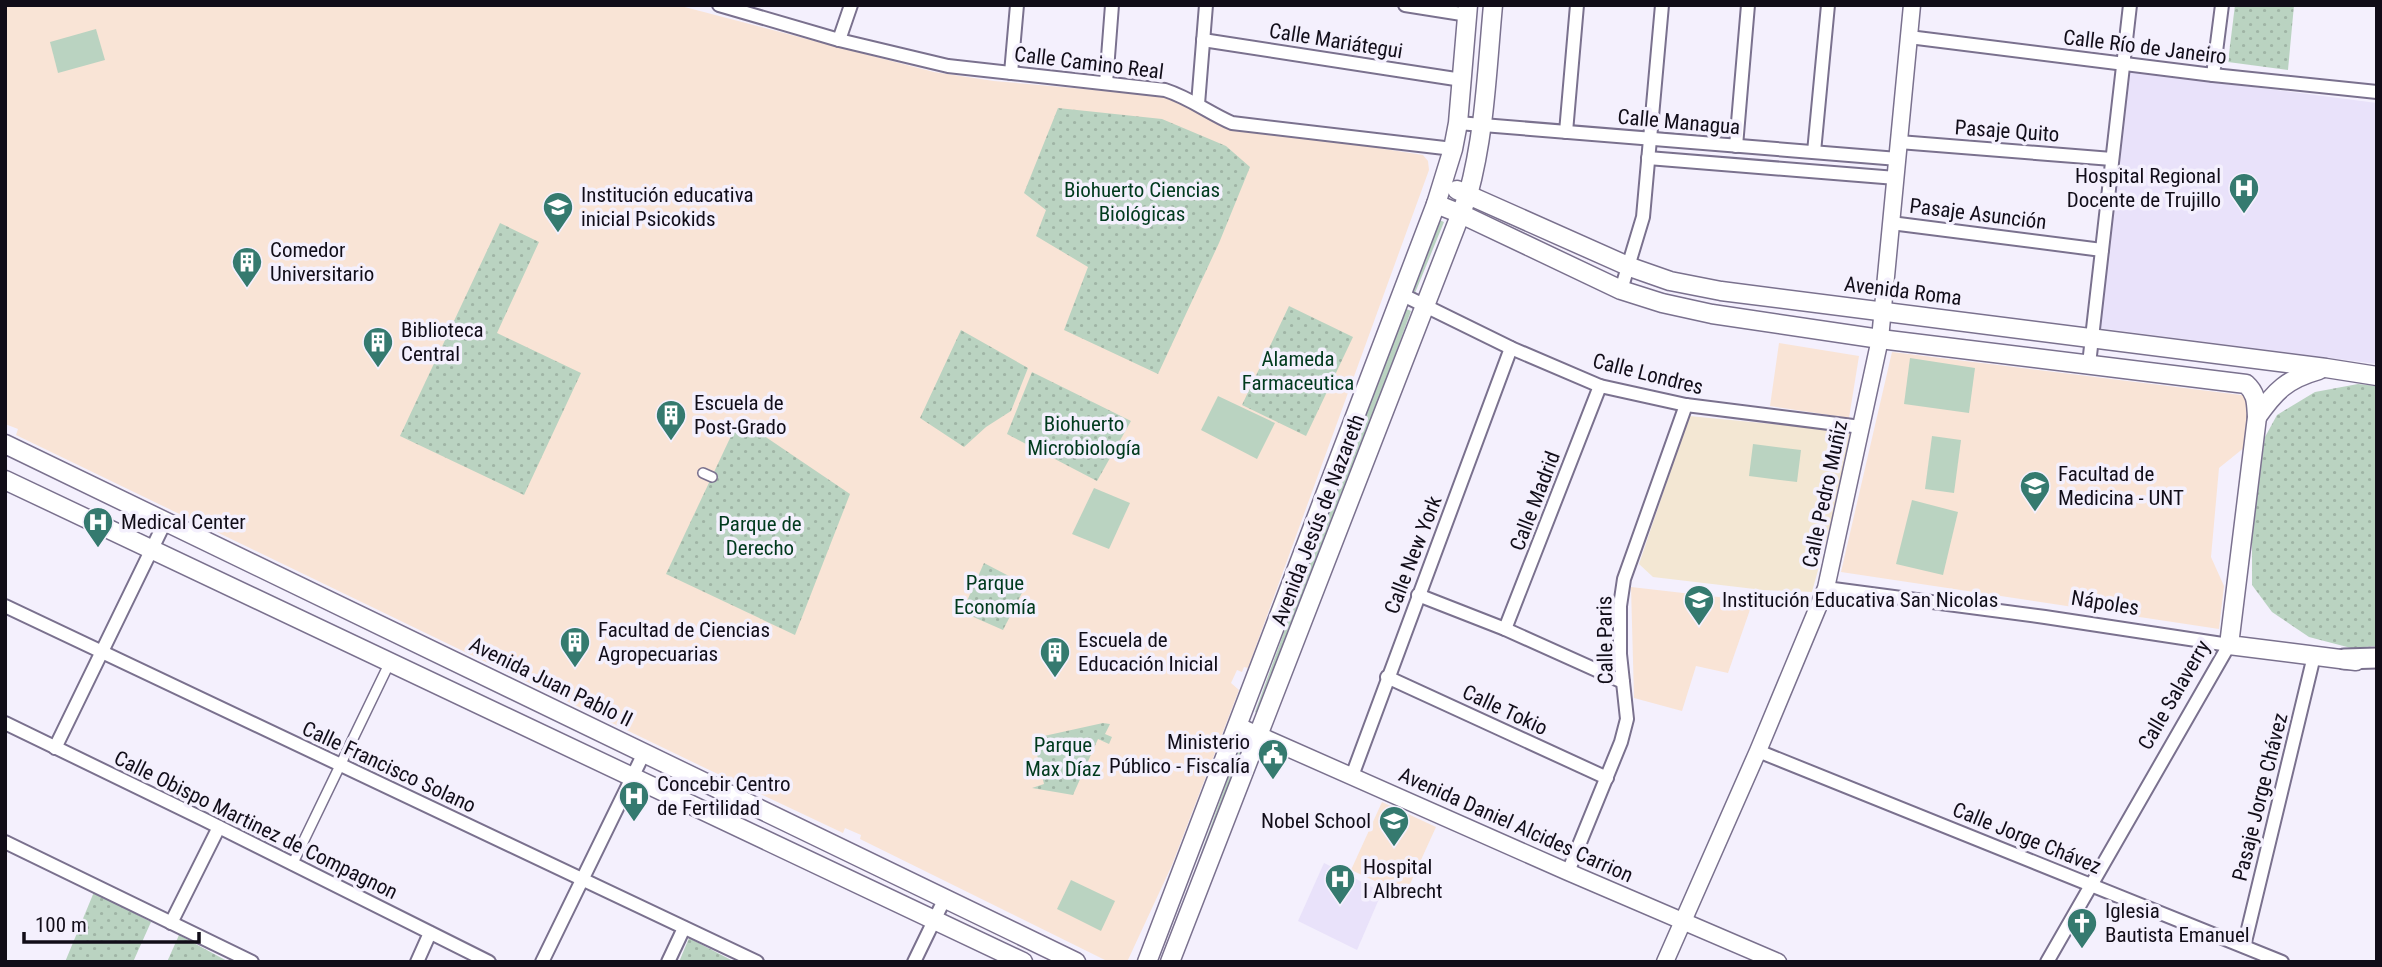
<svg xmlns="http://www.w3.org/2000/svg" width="2382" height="967" font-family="'Roboto Condensed',sans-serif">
<defs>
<pattern id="park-dots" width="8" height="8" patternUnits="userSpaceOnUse" patternTransform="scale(1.75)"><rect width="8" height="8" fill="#bad3c1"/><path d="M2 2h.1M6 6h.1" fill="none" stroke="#9fb4a5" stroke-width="1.8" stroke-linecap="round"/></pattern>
</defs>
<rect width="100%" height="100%" fill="#f4f0fd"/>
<polygon fill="#f3e7d3" points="1689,416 1856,432 1812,592 1763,590 1653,577 1639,564"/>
<g fill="#e9e2fa">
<polygon points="2128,71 2377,103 2377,364 2098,328"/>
<polygon points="1324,863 1382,892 1357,950 1298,921"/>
</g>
<g fill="#f9e4d6">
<polygon points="5,5 677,5 934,72 994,81 1175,97 1219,123 1423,155 1428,161 1429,170 1248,668 1244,667 1242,672 1237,670 1231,683 1239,690 1172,865 1127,962 1109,962 860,839 861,835 845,828 843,833 703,767 16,435 18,429 5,424"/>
<polygon points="1779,343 1859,356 1849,418 1770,406"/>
<polygon points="1892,352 2249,396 2245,447 2219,468 2211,557 2224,586 2219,629 1841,572"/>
<polygon points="1631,587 1753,601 1728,673 1696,666 1682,711 1634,698"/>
<polygon points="1382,802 1436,827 1405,895 1351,870"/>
</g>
<g fill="#bad3c1">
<polygon points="96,29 105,60 58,73 50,42"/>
<polygon points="1437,219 1444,222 1415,293 1408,289"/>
<polygon points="1402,307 1411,311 1264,716 1255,712"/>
<polygon points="1910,358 1975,368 1969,413 1904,404"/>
<polygon points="1218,396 1275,423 1257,459 1201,430"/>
<polygon points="1932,436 1961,440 1954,493 1925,489"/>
<polygon points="1753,444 1801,450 1797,482 1749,476"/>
<polygon points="1094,488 1130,503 1109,549 1072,534"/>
<polygon points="1912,500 1958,512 1943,575 1896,564"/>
<polygon points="1240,745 1249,750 1206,863 1199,859"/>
<polygon points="1071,880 1115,901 1101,931 1057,909"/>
</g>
<g fill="url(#park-dots)">
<polygon points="2235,5 2294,5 2288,70 2228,62"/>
<polygon points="1058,108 1162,119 1226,146 1250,167 1219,243 1158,374 1064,330 1088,267 1036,236 1046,210 1024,193"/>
<polygon points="500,223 539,242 497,333 581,373 524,495 400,436"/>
<polygon points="1289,306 1353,337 1306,436 1242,405"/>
<polygon points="961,330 1028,368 1011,411 986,427 964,447 920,418"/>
<polygon points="1032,372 1131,421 1097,481 1007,434"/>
<polygon points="2358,384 2377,386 2377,646 2351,648 2309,637 2272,612 2252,585 2252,530 2265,437 2277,415 2315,392"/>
<polygon points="739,419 850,494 795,635 666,574"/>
<polygon points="984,563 1026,585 1003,630 962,612"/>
<polygon points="1103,723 1110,724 1105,734 1112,737 1109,744 1098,739 1073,795 1032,788 1044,784 1035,746 1044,736"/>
<polygon points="94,892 151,922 133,962 65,962"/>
<polygon points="179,935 229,962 167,962"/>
<polygon points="689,938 735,962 679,962"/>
</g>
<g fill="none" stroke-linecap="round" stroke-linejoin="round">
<g stroke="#7a718e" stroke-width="12">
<g id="pedestrian">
<polyline points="703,473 712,477"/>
<polyline points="292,865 390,662"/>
</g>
</g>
<g stroke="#7a718e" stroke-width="16">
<g id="minor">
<path d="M719,5L839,40L948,66L1165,90C1190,98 1209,113 1232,123L1453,149"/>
<polyline points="1405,5 1468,15"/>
<polyline points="1909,37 2213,75 2377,92"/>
<polyline points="839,40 851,5"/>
<polyline points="1203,40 1462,80"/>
<polyline points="1011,73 1017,5"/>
<polyline points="2213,75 2222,5"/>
<polyline points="1106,83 1112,5"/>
<polyline points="1198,104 1206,5"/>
<polyline points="1458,123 1898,159"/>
<polyline points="1566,132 1577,5"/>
<polyline points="1899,142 2112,159"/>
<polyline points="1736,146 1748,5"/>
<polyline points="1814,152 1828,5"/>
<polyline points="1648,158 1896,178"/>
<polyline points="1891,223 2102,250"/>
<polyline points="1621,290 1643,217 1662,5"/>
<polyline points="1401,294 1511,348 1600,386 1686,405 1861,427"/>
<polyline points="2089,364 2130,5"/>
<polyline points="1826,588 2045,617 2229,645 2047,962"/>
<polyline points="1418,595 1505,629 1623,682"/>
<polyline points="5,606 757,962"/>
<polyline points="1505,629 1600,386"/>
<polyline points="1387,677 1607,778"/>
<polyline points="5,723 203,819 489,962"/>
<polyline points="55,748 165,522"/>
<polyline points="1758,751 2282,962"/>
<polyline points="1352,776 1511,348"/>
<polyline points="5,842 252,962"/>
<polyline points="1568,872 1621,742 1627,719 1620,654 1620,606 1624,579 1686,405"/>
<polyline points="171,923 219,827"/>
<polyline points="2244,946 2314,656"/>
<polyline points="417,962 430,933"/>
<polyline points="542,962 644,753"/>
<polyline points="668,962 684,928"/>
<polyline points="914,962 945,898"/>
</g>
</g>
<g stroke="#7a718e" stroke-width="19">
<g id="tertiary">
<polyline points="1238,726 1568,872 1778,962"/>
<polyline points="1665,962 1758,751 1826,588 1880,339 1912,5"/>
</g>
</g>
<g stroke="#7a718e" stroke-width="21">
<g id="secondary">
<polyline points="1457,190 1630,267 1670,281 1721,291 2326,368 2377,376"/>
<path d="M1436,204L1461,214L1621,290L1662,303L1712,314L1880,339L2246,384C2257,394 2256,403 2257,417L2229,645L2356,661"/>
<path d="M2257,417C2275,391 2287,379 2319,370"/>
<polyline points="5,444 1076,962"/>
<polyline points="5,480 1023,962"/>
<polyline points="1147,962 1436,204 1453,149 1458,123 1468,5"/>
<path d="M1170,962L1468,195C1485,133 1487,69 1493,5"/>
</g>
</g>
<g stroke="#7a718e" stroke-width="23">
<polyline id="primary" points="2344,659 2377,658"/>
</g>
<use href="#pedestrian" stroke="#fff" stroke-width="9"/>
<use href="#minor" stroke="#fff" stroke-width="12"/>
<use href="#tertiary" stroke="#fff" stroke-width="16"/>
<use href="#secondary" stroke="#fff" stroke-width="18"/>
<use href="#primary" stroke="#fff" stroke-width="19"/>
</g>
<defs>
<g id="hospital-pin" transform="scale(1.575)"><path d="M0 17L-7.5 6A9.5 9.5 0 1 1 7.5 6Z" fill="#357a6f" stroke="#f4f0fd"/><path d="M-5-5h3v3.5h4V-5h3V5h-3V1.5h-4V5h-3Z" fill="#fff"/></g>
<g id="school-pin" transform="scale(1.575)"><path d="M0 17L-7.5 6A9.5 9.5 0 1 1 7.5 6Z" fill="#357a6f" stroke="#f4f0fd"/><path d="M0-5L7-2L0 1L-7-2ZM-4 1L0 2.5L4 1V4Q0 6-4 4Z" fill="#fff"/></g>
<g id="building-pin" transform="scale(1.575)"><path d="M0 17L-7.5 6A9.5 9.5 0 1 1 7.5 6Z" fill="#357a6f" stroke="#f4f0fd"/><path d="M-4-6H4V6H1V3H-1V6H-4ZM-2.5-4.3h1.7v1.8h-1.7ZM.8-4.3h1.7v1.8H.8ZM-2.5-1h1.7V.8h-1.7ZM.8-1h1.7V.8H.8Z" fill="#fff"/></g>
<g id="university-pin" transform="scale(1.575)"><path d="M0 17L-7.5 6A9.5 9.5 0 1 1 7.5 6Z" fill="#357a6f" stroke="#f4f0fd"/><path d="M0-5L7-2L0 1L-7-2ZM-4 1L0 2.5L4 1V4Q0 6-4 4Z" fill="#fff"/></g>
<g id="civic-pin" transform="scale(1.575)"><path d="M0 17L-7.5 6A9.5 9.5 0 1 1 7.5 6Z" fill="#357a6f" stroke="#f4f0fd"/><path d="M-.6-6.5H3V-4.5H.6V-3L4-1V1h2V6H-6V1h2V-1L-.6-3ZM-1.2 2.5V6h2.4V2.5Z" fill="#fff"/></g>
<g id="church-pin" transform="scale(1.575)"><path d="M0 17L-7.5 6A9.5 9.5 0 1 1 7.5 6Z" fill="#357a6f" stroke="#f4f0fd"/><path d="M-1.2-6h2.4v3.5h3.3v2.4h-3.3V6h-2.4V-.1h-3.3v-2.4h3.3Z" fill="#fff"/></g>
</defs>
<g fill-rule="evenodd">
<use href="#hospital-pin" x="2244" y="188"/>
<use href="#school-pin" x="558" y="207"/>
<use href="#building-pin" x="247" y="262"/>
<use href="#building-pin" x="378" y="342"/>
<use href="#building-pin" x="671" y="415"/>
<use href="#university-pin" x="2035" y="486"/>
<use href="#hospital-pin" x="98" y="522"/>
<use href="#school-pin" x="1699" y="600"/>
<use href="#building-pin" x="575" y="642"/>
<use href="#building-pin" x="1055" y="652"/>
<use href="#civic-pin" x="1273" y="754"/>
<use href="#hospital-pin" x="634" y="796"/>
<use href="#school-pin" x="1394" y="821"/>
<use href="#hospital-pin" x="1340" y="879"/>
<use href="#church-pin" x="2082" y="923"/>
</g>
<g text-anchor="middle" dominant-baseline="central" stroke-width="7" stroke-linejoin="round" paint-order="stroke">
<g font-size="21" fill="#110d18" stroke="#f4f0fd">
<text transform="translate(1336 41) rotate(9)">Calle Mariátegui</text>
<text transform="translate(2145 47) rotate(7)">Calle Río de Janeiro</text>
<text transform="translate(1089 63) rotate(7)">Calle Camino Real</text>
<text transform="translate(1679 122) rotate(5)">Calle Managua</text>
<text transform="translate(2007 131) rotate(4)">Pasaje Quito</text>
<text transform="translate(1978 214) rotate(7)">Pasaje Asunción</text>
<text transform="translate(1903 291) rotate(7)">Avenida Roma</text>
<text transform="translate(1648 374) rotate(14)">Calle Londres</text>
<text transform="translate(1825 494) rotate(-78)">Calle Pedro Muñiz</text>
<text transform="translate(1535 501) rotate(-69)">Calle Madrid</text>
<text transform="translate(1318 520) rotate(-69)">Avenida Jesús de Nazareth</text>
<text transform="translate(1413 555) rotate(-69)">Calle New York</text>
<text transform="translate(2105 603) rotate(9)">Nápoles</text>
<text transform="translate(1605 640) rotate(-91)">Calle Paris</text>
<text transform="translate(551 682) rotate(26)">Avenida Juan Pablo II</text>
<text transform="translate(2174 695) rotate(-60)">Calle Salaverry</text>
<text transform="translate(1505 710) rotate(25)">Calle Tokio</text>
<text transform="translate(389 767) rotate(25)">Calle Francisco Solano</text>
<text transform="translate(2260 797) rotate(-76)">Pasaje Jorge Chávez</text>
<text transform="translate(256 825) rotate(26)">Calle Obispo Martinez de Compagnon</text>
<text transform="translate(1516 825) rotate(24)">Avenida Daniel Alcides Carrion</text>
<text transform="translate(2027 838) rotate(22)">Calle Jorge Chávez</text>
</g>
<g font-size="21" fill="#110d18" stroke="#f4f0fd" text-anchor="start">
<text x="2221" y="176" text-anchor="end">Hospital Regional<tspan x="2221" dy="24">Docente de Trujillo</tspan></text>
<text x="581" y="195">Institución educativa<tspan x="581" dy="24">inicial Psicokids</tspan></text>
<text x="270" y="250">Comedor<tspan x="270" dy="24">Universitario</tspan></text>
<text x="401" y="330">Biblioteca<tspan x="401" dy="24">Central</tspan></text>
<text x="694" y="403">Escuela de<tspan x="694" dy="24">Post-Grado</tspan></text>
<text x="2058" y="474">Facultad de<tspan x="2058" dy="24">Medicina - UNT</tspan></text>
<text x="121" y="522">Medical Center</text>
<text x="1722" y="600">Institución Educativa San Nicolas</text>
<text x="598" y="630">Facultad de Ciencias<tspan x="598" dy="24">Agropecuarias</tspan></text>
<text x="1078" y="640">Escuela de<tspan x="1078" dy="24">Educación Inicial</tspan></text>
<text x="1250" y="742" text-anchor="end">Ministerio<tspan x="1250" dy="24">Público - Fiscalía</tspan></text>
<text x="657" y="784">Concebir Centro<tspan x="657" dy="24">de Fertilidad</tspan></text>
<text x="1371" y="821" text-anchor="end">Nobel School</text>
<text x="1363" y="867">Hospital<tspan x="1363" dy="24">I Albrecht</tspan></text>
<text x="2105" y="911">Iglesia<tspan x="2105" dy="24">Bautista Emanuel</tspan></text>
</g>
<g font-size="21" fill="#003a1d" stroke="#f4f0fd">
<text x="1142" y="190">Biohuerto Ciencias<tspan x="1142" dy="24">Biológicas</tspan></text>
<text x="1298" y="359">Alameda<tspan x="1298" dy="24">Farmaceutica</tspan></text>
<text x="1084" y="424">Biohuerto<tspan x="1084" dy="24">Microbiología</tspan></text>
<text x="760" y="524">Parque de<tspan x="760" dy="24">Derecho</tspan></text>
<text x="995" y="583">Parque<tspan x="995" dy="24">Economía</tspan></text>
<text x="1063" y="745">Parque<tspan x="1063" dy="24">Max Díaz</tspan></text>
</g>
</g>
<rect width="2382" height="967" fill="none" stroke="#110d18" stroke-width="14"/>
<path d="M24 932v10h175v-10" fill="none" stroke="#110d18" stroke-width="3.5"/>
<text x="35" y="932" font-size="21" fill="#110d18" stroke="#f4f0fd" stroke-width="5" paint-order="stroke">100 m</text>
</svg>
